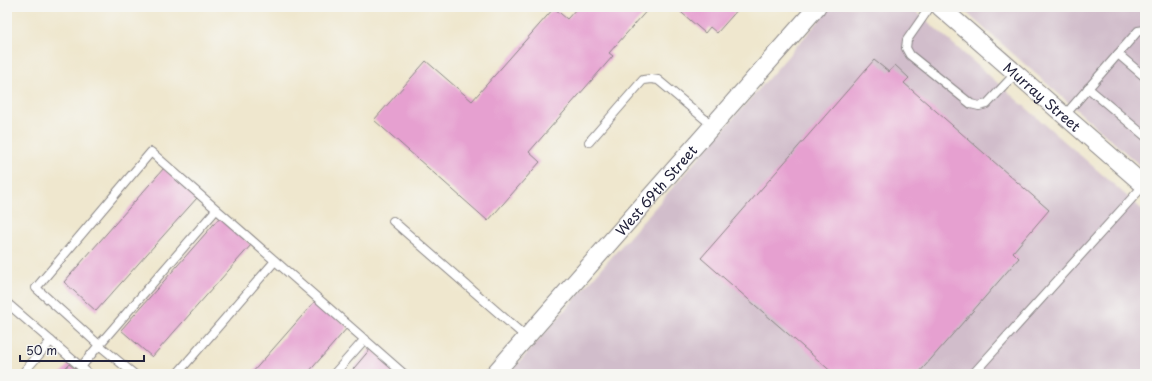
<svg xmlns="http://www.w3.org/2000/svg" width="1152" height="381" font-family="'Playpen Sans',sans-serif">
<rect width="100%" height="100%" fill="#f6f6f2"/>
<filter id="ink" filterUnits="userSpaceOnUse"><feTurbulence type="fractalNoise" baseFrequency=".025" numOctaves="2"/><feDisplacementMap in="SourceGraphic" scale="8" xChannelSelector="R" yChannelSelector="G"/><feConvolveMatrix kernelMatrix="1 2 1 2 8 2 1 2 1" color-interpolation-filters="sRGB"/></filter>
<filter id="wash" filterUnits="userSpaceOnUse"><feTurbulence type="fractalNoise" baseFrequency=".012" numOctaves="4" result="noise"/><feDisplacementMap in="SourceGraphic" scale="16" xChannelSelector="R" yChannelSelector="G"/><feGaussianBlur stdDeviation="0.9" result="paint"/><feColorMatrix in="noise" values="0 0 0 0 0 0 0 0 0 0 0 0 0 0 0 0 0 1.4 0 .05"/><feComposite in="paint" operator="in"/></filter>
<g filter="url(#wash)">
<rect width="100%" height="100%" fill="#efe7ce"/>
<g fill="#d1bdcb">
<polygon points="831,7 911,7 1145,212 1145,374 509,374"/>
<polygon points="960,7 1145,7 1145,170 1086,118"/>
</g>
<g id="blocks">
<g fill="#e6a0d0">
<polygon points="578,7 650,7 609,53 613,56 529,152 540,162 488,221 374,120 426,61 472,101 554,8 567,19"/>
<polygon points="675,7 740,7 717,33 710,27 705,33"/>
<polygon points="874,60 889,72 895,65 909,78 904,83 1049,210 1013,252 1019,258 918,374 834,374 701,258"/>
<polygon points="164,168 197,198 96,311 64,282"/>
<polygon points="220,217 251,245 152,357 121,330"/>
<polygon points="316,300 348,327 307,374 251,374"/>
<polygon points="371,348 400,374 349,374"/>
<polygon points="69,364 81,374 60,374"/>
</g>
</g>
</g>
<g filter="url(#ink)">
<use href="#blocks" fill-opacity="0" stroke="#888484" stroke-width="1"/>
<g fill="none" stroke-linecap="round" stroke-linejoin="round">
<g stroke="#888484" stroke-width="10">
<g id="lane">
<polyline points="930,7 907,40 906,48 910,55 971,104 979,106 987,104 1016,73"/>
<polyline points="1118,54 1145,77"/>
<polyline points="1088,88 1145,136"/>
<polyline points="1065,115 1138,31 1145,30"/>
<polyline points="589,142 643,80 651,79 658,80 713,126"/>
<polyline points="393,221 526,337"/>
<polyline points="7,303 51,341 22,374"/>
<polyline points="51,341 89,374"/>
<polyline points="81,367 99,345 36,288 151,152 404,374"/>
<polyline points="134,374 99,345 216,210"/>
<polyline points="177,374 275,261"/>
<polyline points="334,374 365,339"/>
<polyline points="973,374 1144,185"/>
</g>
</g>
<g stroke="#888484" stroke-width="19">
<g id="street">
<path id="s1" d="M940,7L1145,186"/>
<path id="s2" d="M494,374L817,7"/>
</g>
</g>
<use href="#lane" stroke="#fff" stroke-width="8"/>
<use href="#street" stroke="#fff" stroke-width="17"/>
</g>
</g>
<g text-anchor="middle" dominant-baseline="central" stroke-width="4" stroke-linejoin="round" paint-order="stroke">
<g font-size="14" fill="#22223b" stroke="#f6f6f2">
<text stroke="none"><textPath href="#s1" startOffset="136">Murray Street</textPath></text>
<text stroke="none"><textPath href="#s2" startOffset="245">West 69th Street</textPath></text>
</g>
</g>
<rect width="1152" height="381" fill="none" stroke="#f6f6f2" stroke-width="24"/>
<path d="M20 355v6h124v-6" fill="none" stroke="#22223b" stroke-width="2"/>
<text x="26" y="355" font-size="12" fill="#22223b" stroke="#f6f6f2" stroke-width="3" paint-order="stroke">50 m</text>
</svg>
